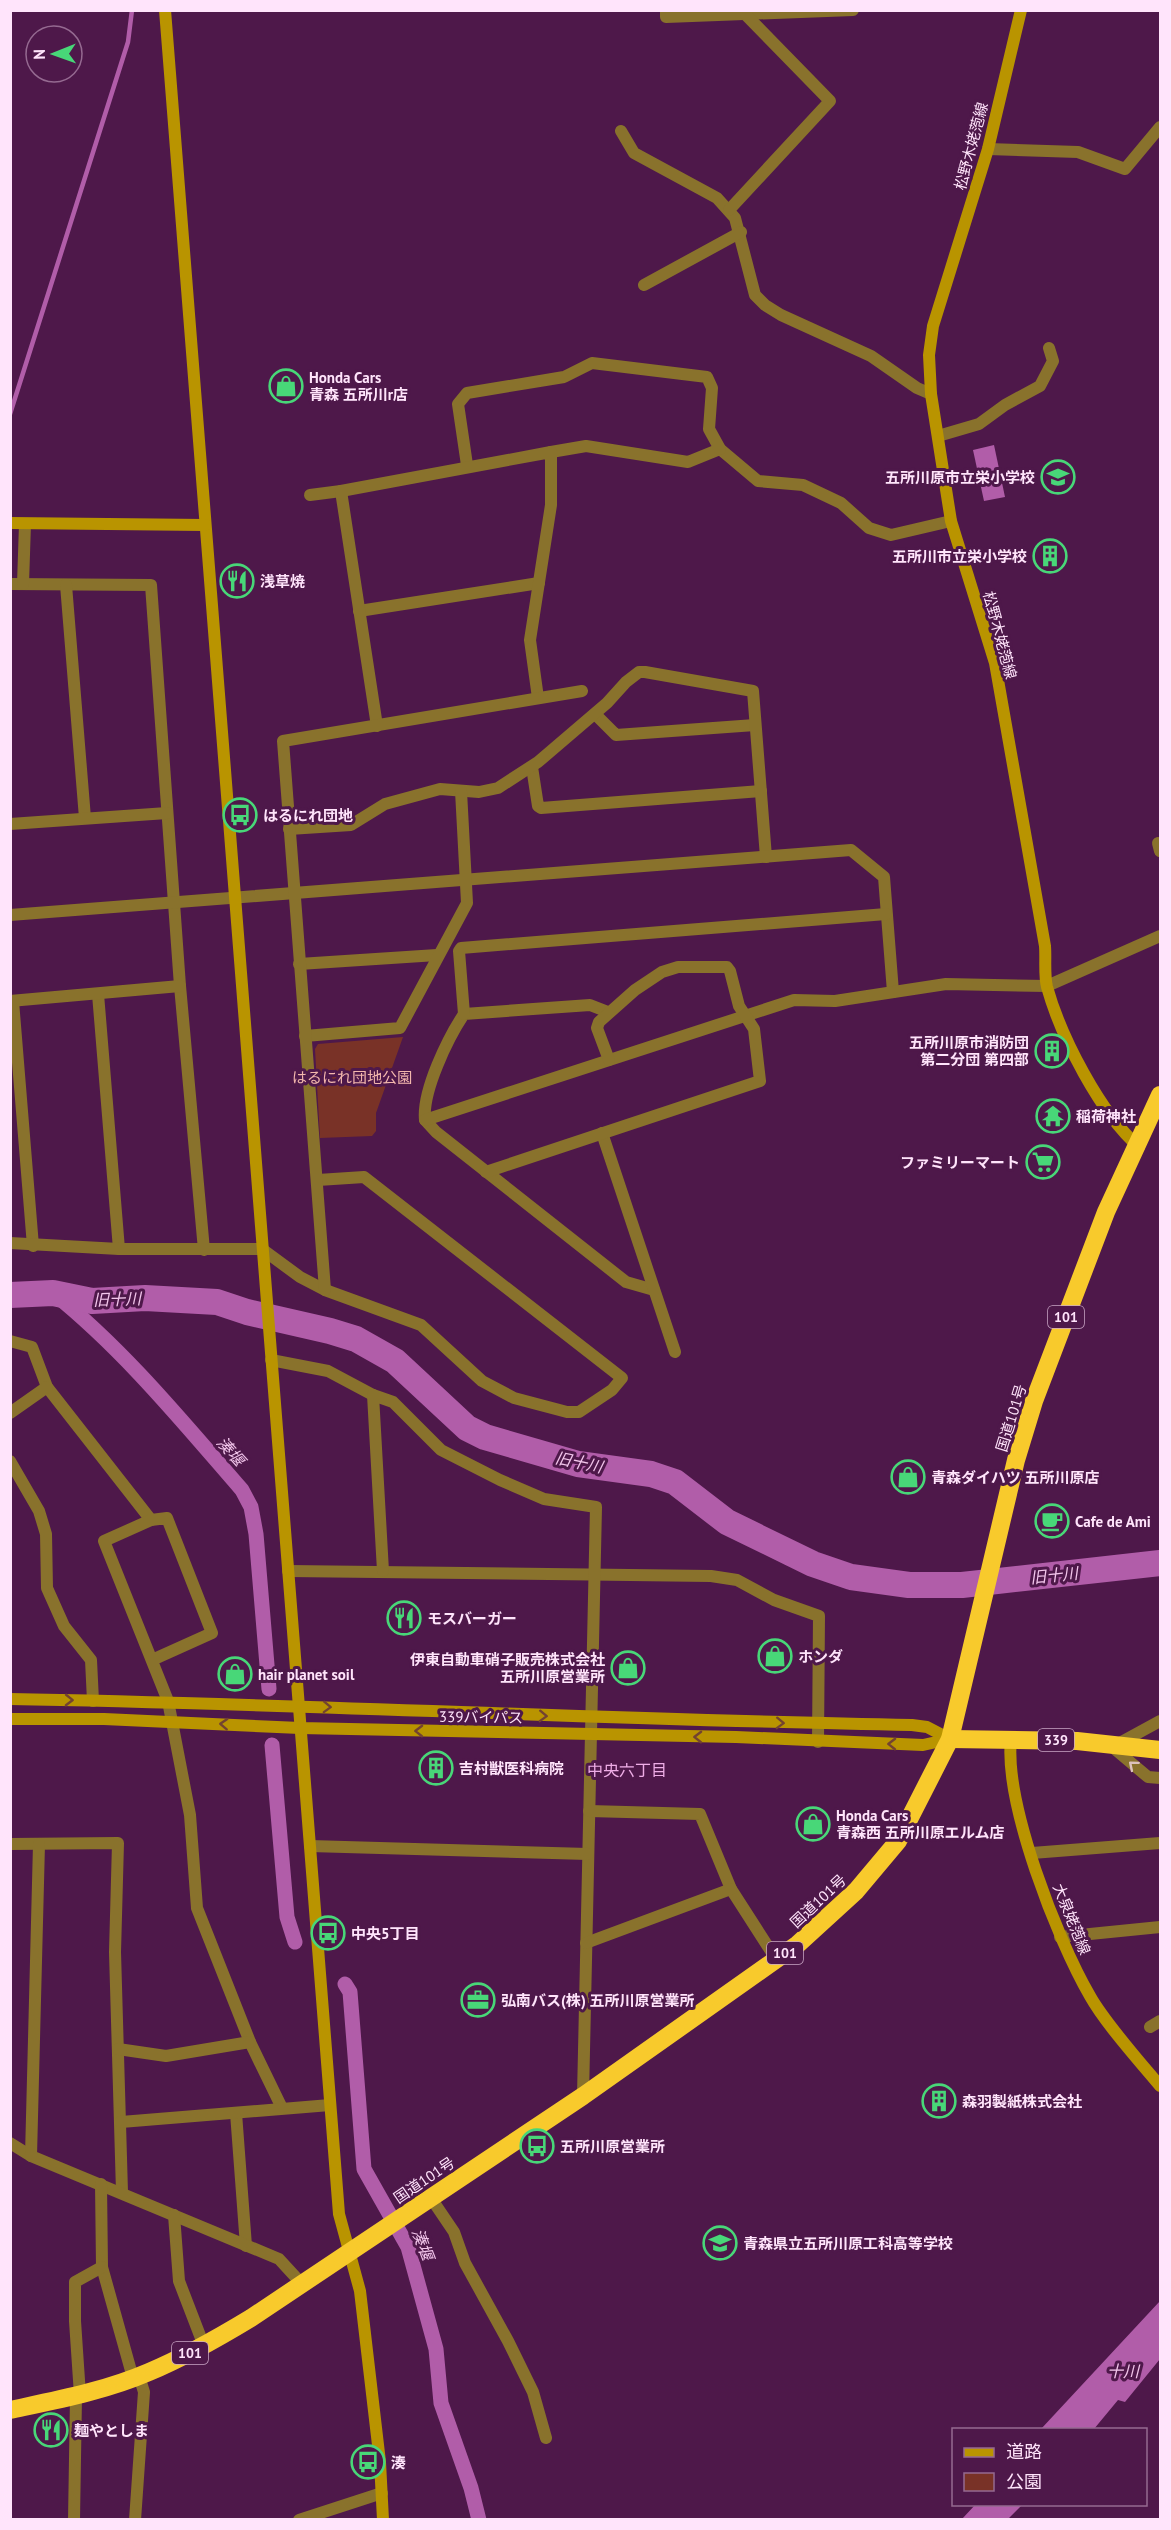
<svg xmlns="http://www.w3.org/2000/svg" width="1171" height="2530" font-family="'PT Sans','Noto Sans JP',sans-serif">
<rect width="100%" height="100%" fill="#4e184a"/>
<polygon fill="#793227" points="403,1037 376,1113 376,1131 372,1136 320,1138 315,1049 318,1044"/>
<g fill="#b15da9">
<polygon points="994,445 1005,497 984,501 973,450"/>
<polygon points="1160,2301 1160,2359 1125,2402 1118,2400 1094,2429 1041,2429"/>
<polygon points="975,2505 975,2504 1022,2505 1008,2519 962,2519"/>
</g>
<g fill="none" stroke-linecap="round" stroke-linejoin="round">
<polyline stroke="#b15da9" stroke-width="4.5" points="10,414 128,42 132,10"/>
<g stroke="#b15da9" stroke-width="15">
<path d="M53,1293C124,1350 182,1421 242,1490L251,1507L256,1534L269,1689"/>
<polyline points="272,1745 287,1917 295,1942"/>
<polyline points="345,1984 350,1992 364,2169 408,2247 436,2349 441,2403 471,2488 479,2520"/>
</g>
<polyline stroke="#b15da9" stroke-width="26" points="10,1295 53,1293 92,1301 145,1298 217,1302 247,1312 330,1331 356,1339 395,1361 467,1428 485,1437 578,1464 651,1474 675,1482 727,1522 813,1564 851,1577 909,1585 962,1585 1160,1563"/>
<g stroke="#89722c" stroke-width="12">
<polyline points="666,10 666,17 853,10"/>
<polyline points="621,131 634,153 717,198 735,218 755,295 765,305 781,315 871,356 917,388 931,394"/>
<polyline points="988,149 1078,152 1125,169 1160,127"/>
<polyline points="729,210 830,101 746,15 746,10"/>
<polyline points="644,285 741,232"/>
<polyline points="938,436 979,424 1005,405 1040,386 1053,361 1049,348"/>
<polyline points="551,452 586,446 688,462 720,449 758,481 803,485 841,503 869,528 891,535 951,521"/>
<polyline points="467,465 458,404 467,393 564,377 592,363 707,377 712,388 709,429 720,449"/>
<polyline points="310,495 341,491"/>
<polyline points="10,584 151,585 180,986 204,1250"/>
<polyline points="23,584 25,524"/>
<polyline points="66,585 85,818"/>
<polyline points="359,611 539,583"/>
<polyline points="595,714 616,735 755,725"/>
<polyline points="377,726 341,491 551,452 551,505 530,640 538,698"/>
<polyline points="532,767 538,806 541,808 761,791"/>
<polyline points="10,824 167,813"/>
<polyline points="289,829 351,825 385,804 440,789 479,792 498,788 538,762 607,703 626,682 639,672 645,672 753,691 766,857"/>
<polyline points="1158,843 1160,851"/>
<polyline points="10,915 851,850 884,877 893,992"/>
<polyline points="299,964 437,955"/>
<polyline points="98,994 119,1249"/>
<polyline points="10,1001 180,986"/>
<polyline points="13,1001 33,1246"/>
<path d="M608,1012L590,1005L464,1014C448,1038 422,1091 425,1120L436,1132L626,1282L654,1290"/>
<polyline points="464,1014 459,951 461,948 886,914"/>
<polyline points="305,1036 400,1028 467,903 461,791"/>
<polyline points="425,1120 794,1000 835,1001 946,984 1047,986 1160,936"/>
<polyline points="602,1133 675,1352"/>
<polyline points="486,1172 760,1081 754,1029 739,1006 730,971 727,967 678,967 662,972 635,990 599,1022 597,1028 609,1060"/>
<polyline points="10,1243 119,1249 262,1249 300,1277 325,1290 421,1325 482,1381 514,1398 567,1412 579,1412 612,1390 622,1378 364,1177 318,1180"/>
<polyline points="325,1290 283,741 582,691"/>
<polyline points="10,1341 32,1347 47,1387 151,1520"/>
<polyline points="271,1360 328,1371 373,1395"/>
<polyline points="10,1413 47,1387"/>
<polyline points="10,1461 39,1511 46,1534 47,1588 64,1626 91,1660 93,1701"/>
<polyline points="288,1571 711,1576 737,1580 774,1600 819,1616 818,1742"/>
<polyline points="383,1571 373,1395 393,1402 441,1450 500,1480 544,1499 596,1507 583,2096"/>
<polyline points="152,1660 212,1633 167,1518 151,1520 104,1541 168,1701 190,1815 197,1908 250,2042 282,2108"/>
<polyline points="1110,1745 1148,1777 1160,1778"/>
<polyline points="1116,1745 1160,1721"/>
<polyline points="589,1811 700,1814 731,1889 776,1959"/>
<polyline points="10,1844 118,1843 115,1952 122,2192"/>
<polyline points="310,1846 588,1854"/>
<polyline points="1032,1853 1160,1843"/>
<polyline points="1060,1937 1160,1927"/>
<polyline points="586,1943 731,1889"/>
<polyline points="1150,2027 1160,2021"/>
<polyline points="118,2049 166,2056 250,2042"/>
<polyline points="236,2113 246,2246"/>
<polyline points="121,2122 330,2105"/>
<polyline points="10,2143 31,2156 279,2259 302,2284"/>
<polyline points="31,2156 39,1844"/>
<polyline points="101,2184 102,2267 133,2378"/>
<polyline points="431,2198 454,2232 465,2263 508,2341 533,2392 546,2438"/>
<polyline points="174,2215 179,2281 204,2346"/>
<polyline points="80,2395 75,2321 75,2282 102,2267"/>
<polyline points="74,2520 76,2397"/>
<polyline points="135,2520 144,2392 139,2376"/>
<polyline points="299,2520 382,2493"/>
</g>
<g stroke="#b99400" stroke-width="12">
<polyline points="165,10 339,2214 360,2291 380,2462 383,2520"/>
<path d="M1021,10L988,149L933,326L929,355L931,394L951,521L995,663L1045,946C1046,959 1044,975 1047,987C1061,1037 1100,1113 1139,1147"/>
<polyline points="10,523 205,525"/>
<path d="M10,1699C311,1704 611,1720 912,1725L927,1727L950,1739"/>
<polyline points="10,1719 104,1719 300,1728 736,1737 923,1745 950,1739"/>
<path d="M1011,1739C1004,1803 1057,1939 1090,1996C1105,2023 1140,2062 1160,2086"/>
</g>
<g stroke="#f8ca2c" stroke-width="18">
<polyline points="950,1739 1077,1741 1160,1750"/>
<path d="M10,2410C57,2400 105,2391 149,2372C185,2357 218,2338 251,2318L583,2096L798,1944L856,1891L898,1841L950,1739L1016,1460L1034,1401L1106,1212L1160,1095"/>
</g>
</g>
<defs><path id="oneway-chevron" d="M-2-3.5L2.5 0L-2 3.5" fill="none" stroke-width="1.6" stroke-linecap="round" stroke-linejoin="round" transform="scale(1.5)"/></defs>
<g stroke="#734330">
<use href="#oneway-chevron" transform="translate(69 1700) rotate(1)"/>
<use href="#oneway-chevron" transform="translate(327 1707) rotate(2)"/>
<use href="#oneway-chevron" transform="translate(543 1716) rotate(2)"/>
<use href="#oneway-chevron" transform="translate(780 1723) rotate(2)"/>
<use href="#oneway-chevron" transform="translate(224 1724) rotate(-177)"/>
<use href="#oneway-chevron" transform="translate(419 1731) rotate(-179)"/>
<use href="#oneway-chevron" transform="translate(698 1737) rotate(-179)"/>
<use href="#oneway-chevron" transform="translate(892 1744) rotate(-179)"/>
</g>
<use stroke="#dcc2bd" href="#oneway-chevron" transform="translate(1133 1765) rotate(-140)"/>
<defs>
<g id="shop-ring" transform="scale(1.725)"><circle r="9.5" fill="#4e184a" stroke="#48d778" stroke-width="1.5"/><path d="M-5-2.5h2.3a2.7 3.5 0 0 1 5.4 0H5L5.5 6h-11ZM-1.5-2.5h3a1.5 2.3 0 0 0-3 0Z" fill="#48d778"/></g>
<g id="school-ring" transform="scale(1.725)"><circle r="9.5" fill="#4e184a" stroke="#48d778" stroke-width="1.5"/><path d="M0-5L7-2L0 1L-7-2ZM-4 1L0 2.5L4 1V4Q0 6-4 4Z" fill="#48d778"/></g>
<g id="building-ring" transform="scale(1.725)"><circle r="9.5" fill="#4e184a" stroke="#48d778" stroke-width="1.5"/><path d="M-4-6H4V6H1V3H-1V6H-4ZM-2.5-4.3h1.7v1.8h-1.7ZM.8-4.3h1.7v1.8H.8ZM-2.5-1h1.7V.8h-1.7ZM.8-1h1.7V.8H.8Z" fill="#48d778"/></g>
<g id="restaurant-ring" transform="scale(1.725)"><circle r="9.5" fill="#4e184a" stroke="#48d778" stroke-width="1.5"/><path d="M-5-6h1v4h1v-4h1v4h1v-4h1v5L-1.5 .5V6h-2V.5L-5-1ZM5-6V6H3V1.5H1.5Q1.5-4 5-6Z" fill="#48d778"/></g>
<g id="bus-ring" transform="scale(1.725)"><circle r="9.5" fill="#4e184a" stroke="#48d778" stroke-width="1.5"/><path d="M-5-6H5V4H4V6H2V4H-2V6H-4V4H-5ZM-3.5-4V0h7V-4ZM-3.5 1.2v1.5H-2V1.2ZM2 1.2v1.5H3.5V1.2Z" fill="#48d778"/></g>
<g id="temple-ring" transform="scale(1.725)"><circle r="9.5" fill="#4e184a" stroke="#48d778" stroke-width="1.5"/><path d="M0-6L5-2H3V0L6.5 2.5H4V6H1.5V3h-3V6H-4V2.5H-6.5L-3 0V-2H-5Z" fill="#48d778"/></g>
<g id="supermarket-ring" transform="scale(1.725)"><circle r="9.5" fill="#4e184a" stroke="#48d778" stroke-width="1.5"/><path d="M-6-5.5h2.5l.6 2H6L4.5 2H-2.5L-4.4-4H-6ZM-1.5 3.2a1.3 1.3 0 1 0 .1 0ZM3 3.2a1.3 1.3 0 1 0 .1 0Z" fill="#48d778"/></g>
<g id="cafe-ring" transform="scale(1.725)"><circle r="9.5" fill="#4e184a" stroke="#48d778" stroke-width="1.5"/><path d="M-5.5-4.5H6V0H3Q3 3.5 0 3.5H-2.5Q-5.5 3.5-5.5 0ZM3-3.2v2h1.7v-2ZM-6 4.5H4V6H-6Z" fill="#48d778"/></g>
<g id="office-ring" transform="scale(1.725)"><circle r="9.5" fill="#4e184a" stroke="#48d778" stroke-width="1.5"/><path d="M-6-3h4V-5.5h4V-3h4V5H-6ZM-1-4.5V-3h2v-1.5ZM-6 0V1H6V0Z" fill="#48d778"/></g>
</defs>
<g fill-rule="evenodd">
<use href="#shop-ring" x="286" y="386"/>
<use href="#school-ring" x="1058" y="477"/>
<use href="#building-ring" x="1050" y="556"/>
<use href="#restaurant-ring" x="237" y="581"/>
<use href="#bus-ring" x="240" y="815"/>
<use href="#building-ring" x="1052" y="1051"/>
<use href="#temple-ring" x="1053" y="1116"/>
<use href="#supermarket-ring" x="1043" y="1162"/>
<use href="#shop-ring" x="908" y="1477"/>
<use href="#cafe-ring" x="1052" y="1521"/>
<use href="#restaurant-ring" x="404" y="1618"/>
<use href="#shop-ring" x="775" y="1656"/>
<use href="#shop-ring" x="628" y="1668"/>
<use href="#shop-ring" x="235" y="1674"/>
<use href="#building-ring" x="436" y="1768"/>
<use href="#shop-ring" x="813" y="1824"/>
<use href="#bus-ring" x="328" y="1933"/>
<use href="#office-ring" x="478" y="2000"/>
<use href="#building-ring" x="939" y="2101"/>
<use href="#bus-ring" x="537" y="2146"/>
<use href="#school-ring" x="720" y="2243"/>
<use href="#restaurant-ring" x="51" y="2430"/>
<use href="#bus-ring" x="368" y="2462"/>
</g>
<g text-anchor="middle" dominant-baseline="central" stroke-width="6" stroke-linejoin="round" paint-order="stroke">
<g fill="#4e184a" stroke="#caa7c6" stroke-width="1.5">
<rect x="1048" y="1306" width="36" height="22" rx="4.5"/>
<rect x="1038" y="1729" width="36" height="22" rx="4.5"/>
<rect x="767" y="1942" width="36" height="22" rx="4.5"/>
<rect x="172" y="2342" width="36" height="22" rx="4.5"/>
</g>
<g font-size="14" font-weight="bold" fill="#ffe4fb">
<text x="1066" y="1317">101</text>
<text x="1056" y="1740">339</text>
<text x="785" y="1953">101</text>
<text x="190" y="2353">101</text>
</g>
<g font-size="15" fill="#ffe4fb" stroke="#4e184a">
<text transform="translate(971 146) rotate(-75)">松野木姥萢線</text>
<text transform="translate(1000 635) rotate(75)">松野木姥萢線</text>
<text transform="translate(1011 1418) rotate(-73)">国道101号</text>
<text transform="translate(481 1717) rotate(1)">339バイパス</text>
<text transform="translate(818 1901) rotate(-43)">国道101号</text>
<text transform="translate(1072 1919) rotate(68)">大泉姥萢線</text>
<text transform="translate(424 2180) rotate(-34)">国道101号</text>
</g>
<g font-size="15" font-weight="bold" fill="#ffe4fb" stroke="#4e184a" text-anchor="start">
<text x="309" y="377">Honda Cars<tspan x="309" dy="17">青森 五所川r店</tspan></text>
<text x="1035" y="477" text-anchor="end">五所川原市立栄小学校</text>
<text x="1027" y="556" text-anchor="end">五所川市立栄小学校</text>
<text x="260" y="581">浅草焼</text>
<text x="263" y="815">はるにれ団地</text>
<text x="1029" y="1042" text-anchor="end">五所川原市消防団<tspan x="1029" dy="17">第二分団 第四部</tspan></text>
<text x="1076" y="1116">稲荷神社</text>
<text x="1020" y="1162" text-anchor="end">ファミリーマート</text>
<text x="931" y="1477">青森ダイハツ 五所川原店</text>
<text x="1075" y="1521">Cafe de Ami</text>
<text x="427" y="1618">モスバーガー</text>
<text x="798" y="1656">ホンダ</text>
<text x="605" y="1659" text-anchor="end">伊東自動車硝子販売株式会社<tspan x="605" dy="17">五所川原営業所</tspan></text>
<text x="258" y="1674">hair planet soil</text>
<text x="459" y="1768">吉村獣医科病院</text>
<text x="836" y="1815">Honda Cars<tspan x="836" dy="17">青森西 五所川原エルム店</tspan></text>
<text x="351" y="1933">中央5丁目</text>
<text x="501" y="2000">弘南バス(株) 五所川原営業所</text>
<text x="962" y="2101">森羽製紙株式会社</text>
<text x="560" y="2146">五所川原営業所</text>
<text x="743" y="2243">青森県立五所川原工科高等学校</text>
<text x="74" y="2430">麺やとしま</text>
<text x="391" y="2462">湊</text>
</g>
<g font-size="15" fill="#f3b8ad" stroke="#4e184a">
<text x="352" y="1077">はるにれ団地公園</text>
</g>
<g font-size="16" font-style="italic" fill="#f3c6ec" stroke="#4e184a">
<text transform="translate(117 1299) rotate(-2)">旧十川</text>
<text transform="translate(231 1451) rotate(48)">湊堰</text>
<text transform="translate(579 1462) rotate(12)">旧十川</text>
<text transform="translate(1054 1575) rotate(-6)">旧十川</text>
<text transform="translate(423 2244) rotate(69)">湊堰</text>
<text x="1123" y="2371">十川</text>
</g>
<g font-size="16" fill="#eeade6" stroke="#4e184a">
<text x="627" y="1770">中央六丁目</text>
</g>
</g>
<rect width="1171" height="2530" fill="none" stroke="#ffe4fb" stroke-width="24"/>
<rect x="952" y="2428" width="195" height="78" fill="#4e184a" stroke="#956a91" stroke-width="1.5"/>
<rect x="964" y="2448" width="30" height="9" fill="#b99400" stroke="#956a91" stroke-width="1.5"/>
<text x="1006" y="2458" font-size="18" fill="#ffe4fb">道路</text>
<rect x="964" y="2473" width="30" height="18" fill="#793227" stroke="#956a91" stroke-width="1.5"/>
<text x="1006" y="2488" font-size="18" fill="#ffe4fb">公園</text>
<g transform="translate(54 54) rotate(269)"><circle r="28" fill="#4e184a" stroke="#956a91" stroke-width="1.5"/>
<path d="M0-4.5L10 22L0 15L-10 22Z" fill="#48d778"/>
<text y="-9" font-size="16" font-weight="bold" text-anchor="middle" fill="#ffe4fb">N</text>
</g>
</svg>
